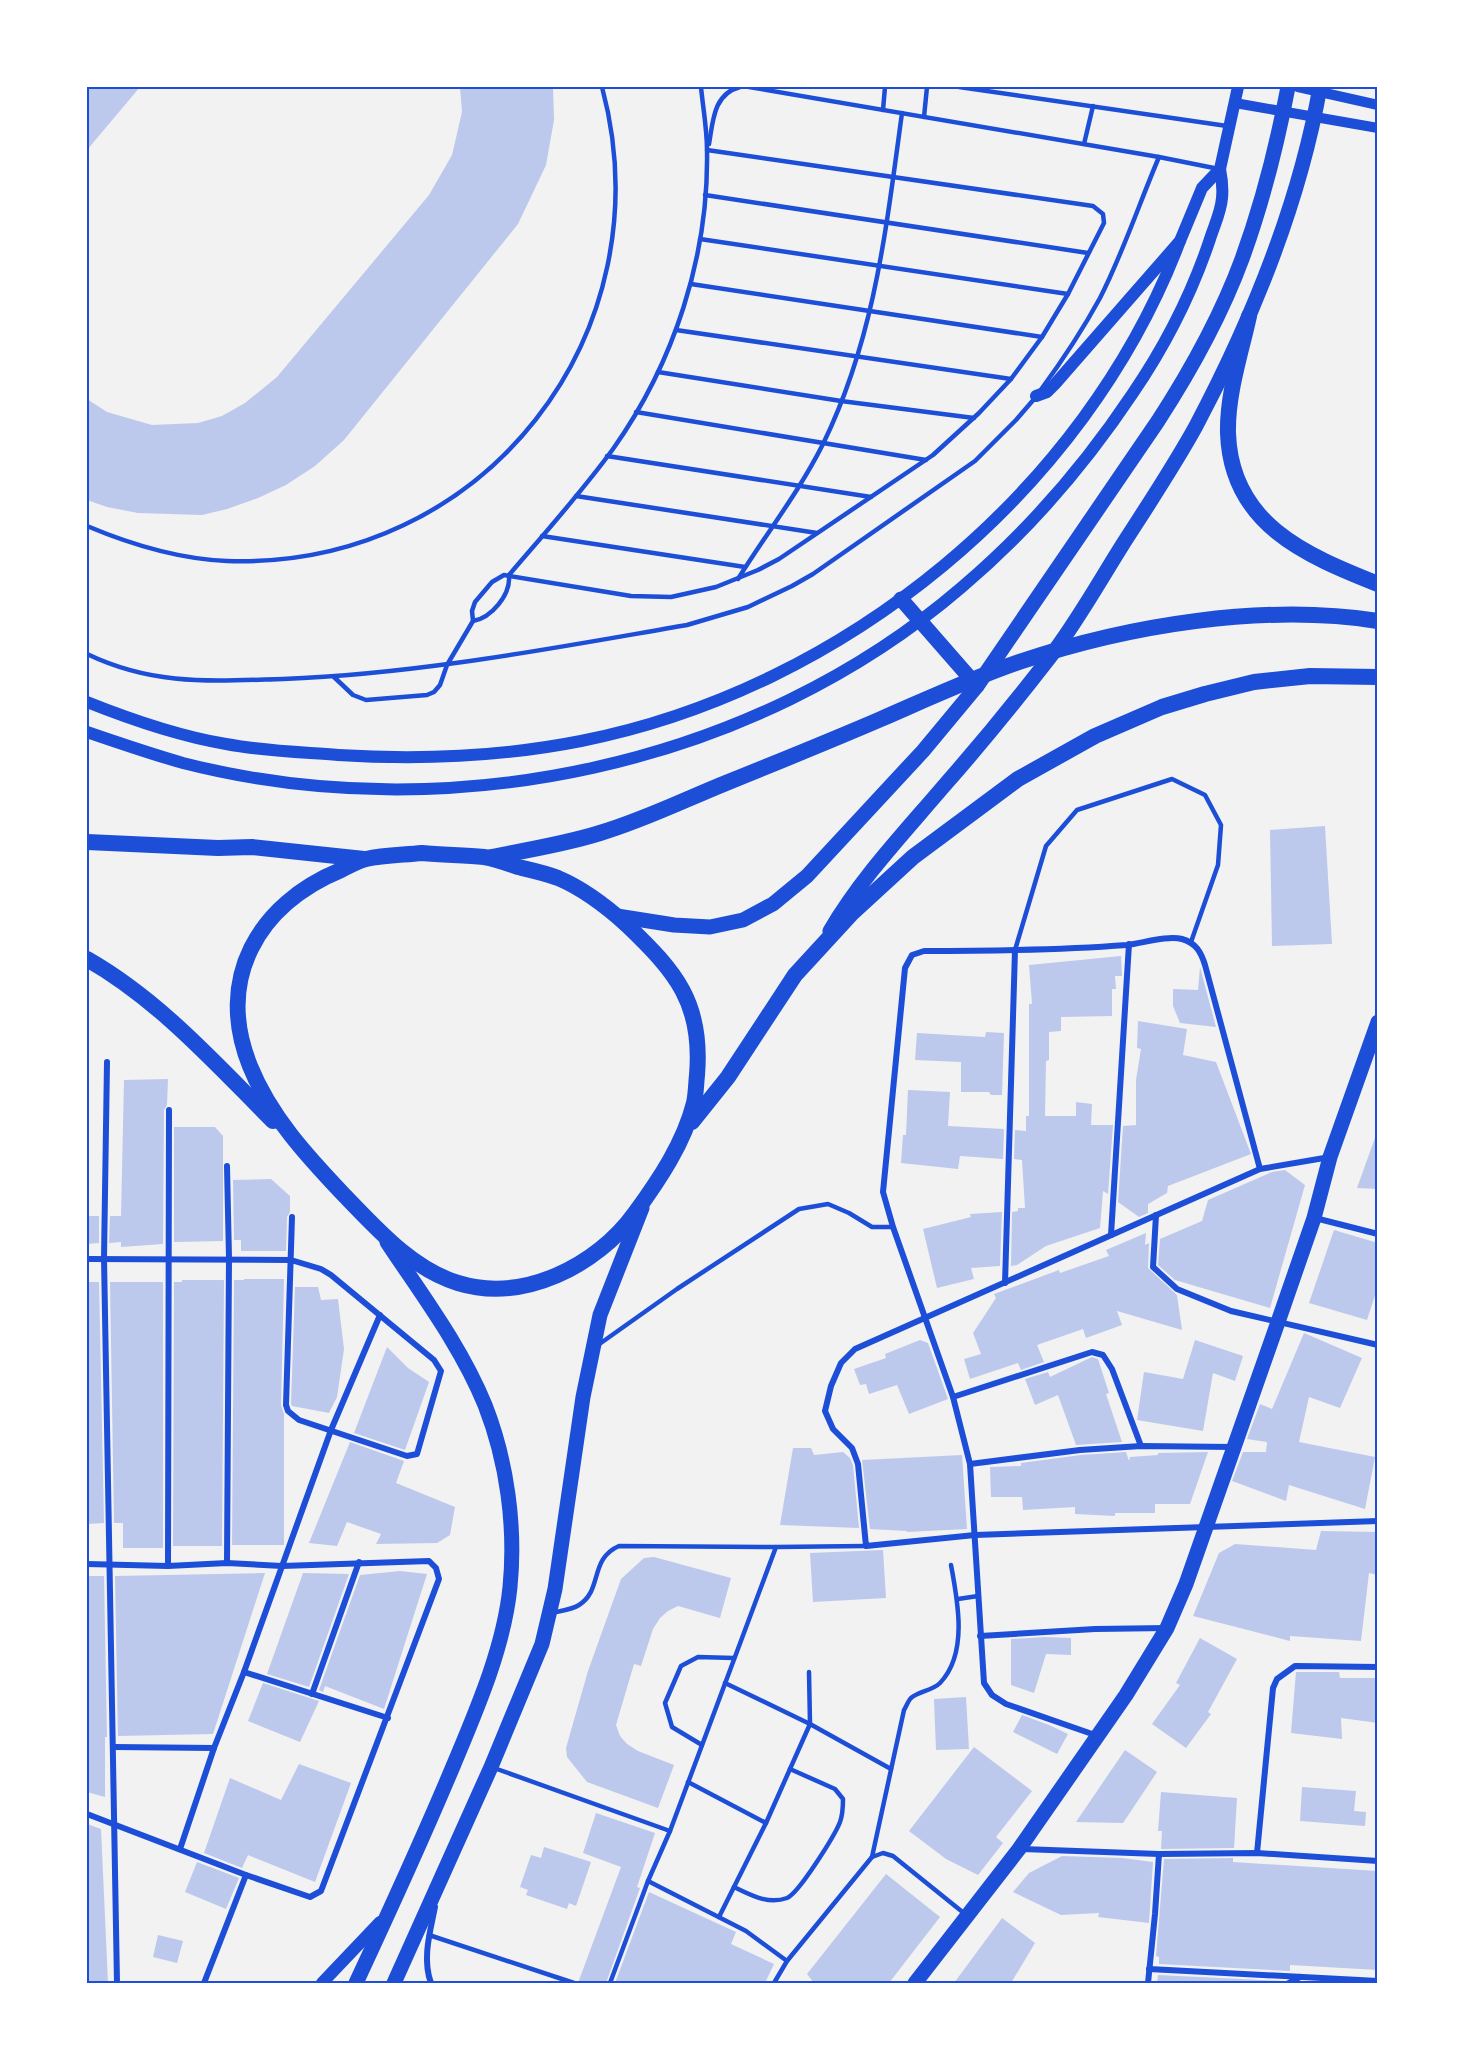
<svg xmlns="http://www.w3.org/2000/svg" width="1465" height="2070" font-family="'Archivo Narrow',sans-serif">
<rect width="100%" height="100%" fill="#f2f2f2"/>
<g fill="#bdc9ec">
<polygon points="87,87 140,87 87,150"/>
<polygon points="460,87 553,87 554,120 546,165 518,224 344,440 315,466 286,485 258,498 227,509 202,515 138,513 107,507 87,500 87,399 107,412 152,425 198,423 222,416 245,403 277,377 429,195 452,155 462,112"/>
<polygon points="1325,826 1332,944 1272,946 1270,830"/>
<polygon points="1121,956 1122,976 1115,976 1116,989 1112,989 1112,1016 1061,1017 1061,1031 1049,1032 1049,1060 1046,1061 1045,1116 1076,1116 1076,1102 1092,1104 1091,1125 1113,1125 1108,1194 1103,1191 1100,1228 1046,1246 1017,1265 1011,1266 1012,1212 1018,1211 1018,1208 1025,1208 1022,1160 1014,1159 1015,1130 1026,1131 1026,1116 1029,1116 1029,1004 1032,1004 1029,965"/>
<polygon points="1200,967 1216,1027 1180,1023 1173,1006 1173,989 1198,990"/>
<polygon points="1138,1021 1187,1029 1183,1055 1216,1062 1251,1154 1168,1186 1167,1193 1148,1204 1148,1213 1139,1217 1118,1202 1123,1126 1136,1125 1136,1080 1141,1049 1137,1048"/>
<polygon points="986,1032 1004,1033 1002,1095 991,1095 989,1092 961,1092 961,1062 915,1060 917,1033 985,1037"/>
<polygon points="168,1079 167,1105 164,1110 163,1244 121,1247 121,1242 109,1243 110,1216 121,1216 124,1080"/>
<polygon points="908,1090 950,1092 948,1126 1004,1129 1003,1159 960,1156 958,1169 901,1163 903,1135 906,1135"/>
<polygon points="174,1127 215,1127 223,1136 223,1241 174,1242"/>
<polygon points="1376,1135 1378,1135 1378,1189 1357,1188"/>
<polygon points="1285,1170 1305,1185 1270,1308 1175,1280 1158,1265 1160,1239 1202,1221 1208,1200 1272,1172"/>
<polygon points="271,1179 290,1196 290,1212 287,1217 286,1251 241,1251 241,1240 234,1240 233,1180"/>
<polygon points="1002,1212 1000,1266 971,1268 974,1279 937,1288 923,1229 971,1217 970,1214"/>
<polygon points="87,1216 99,1216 99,1243 87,1244"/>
<polygon points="1334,1230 1378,1243 1378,1286 1367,1320 1309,1303"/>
<polygon points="1146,1233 1145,1245 1149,1243 1148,1268 1177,1295 1182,1330 1117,1311 1122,1325 1086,1338 1083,1329 1037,1345 1044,1362 1021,1370 1018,1363 970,1379 964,1359 981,1354 973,1333 996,1298 994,1294 1059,1270 1060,1273 1109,1256 1106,1250"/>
<polygon points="244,1279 284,1279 281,1405 284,1414 284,1545 232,1545 234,1280 244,1280"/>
<polygon points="182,1280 224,1280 222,1546 173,1546 174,1282 182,1282"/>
<polygon points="87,1282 99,1282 104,1523 87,1524"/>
<polygon points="110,1282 163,1282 163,1548 123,1548 123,1523 114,1523"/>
<polygon points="295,1287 318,1287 321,1300 338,1299 344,1349 337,1397 329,1413 292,1406 291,1404"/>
<polygon points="1304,1333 1362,1358 1340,1408 1309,1397 1299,1442 1375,1457 1365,1509 1289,1485 1286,1501 1232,1481 1243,1452 1266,1452 1267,1442 1247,1439 1260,1404 1272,1409"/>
<polygon points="920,1340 928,1343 948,1399 909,1414 897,1385 869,1394 866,1384 860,1385 854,1369 886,1358 885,1354"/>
<polygon points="1195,1340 1243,1356 1235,1381 1213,1373 1203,1431 1137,1420 1144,1372 1183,1379"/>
<polygon points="387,1347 408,1368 429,1382 405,1450 354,1433"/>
<polygon points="1092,1357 1098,1359 1109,1393 1106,1394 1122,1442 1076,1445 1058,1395 1035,1405 1025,1379 1048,1372 1050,1377"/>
<polygon points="350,1442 404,1461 396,1483 455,1507 450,1535 437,1543 376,1544 381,1534 347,1522 337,1546 309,1543"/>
<polygon points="793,1448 811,1448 814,1455 843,1452 850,1458 853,1465 859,1528 780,1525"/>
<polygon points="1126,1452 1129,1461 1130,1457 1158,1455 1158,1453 1208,1452 1190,1504 1155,1504 1155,1513 1115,1513 1115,1516 1075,1514 1075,1507 1023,1510 1022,1497 991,1497 990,1467 1021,1466 1021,1463 1081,1455"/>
<polygon points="962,1455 967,1529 907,1532 907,1531 870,1529 862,1460"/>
<polygon points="1321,1531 1378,1532 1378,1575 1369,1573 1361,1641 1290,1636 1290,1641 1193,1616 1219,1553 1235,1544 1316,1550"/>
<polygon points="883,1550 886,1598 813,1602 810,1553"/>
<polygon points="654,1557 731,1578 720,1618 678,1606 668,1611 660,1618 653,1629 641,1666 634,1664 616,1725 620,1736 627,1744 638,1751 674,1765 658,1808 587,1782 567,1757 566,1748 588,1671 621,1579 644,1558"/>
<polygon points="400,1571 427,1574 384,1709 325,1686 323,1692 319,1690 360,1575"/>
<polygon points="265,1573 213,1734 118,1736 115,1576"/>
<polygon points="303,1573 349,1574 309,1687 267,1674"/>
<polygon points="87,1576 104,1576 107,1737 105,1737 105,1797 87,1792"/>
<polygon points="1045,1637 1071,1638 1071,1655 1046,1654 1034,1693 1011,1685 1011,1639"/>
<polygon points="1200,1638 1237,1659 1208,1712 1211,1714 1186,1748 1152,1724 1180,1685 1176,1683"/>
<polygon points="1296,1672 1339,1672 1340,1678 1378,1678 1378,1723 1341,1718 1342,1739 1291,1733"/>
<polygon points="263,1683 319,1701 300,1742 248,1721"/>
<polygon points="966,1697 969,1749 936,1750 934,1699"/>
<polygon points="1022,1715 1049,1725 1068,1734 1057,1754 1013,1732"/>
<polygon points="974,1747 1032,1791 996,1837 1003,1843 978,1875 946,1859 909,1831"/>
<polygon points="1125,1750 1157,1772 1123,1823 1076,1822"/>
<polygon points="299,1764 351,1783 315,1882 248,1855 242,1868 204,1853 230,1778 281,1800"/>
<polygon points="1302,1787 1356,1791 1354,1811 1366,1812 1365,1826 1300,1821"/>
<polygon points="1161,1792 1237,1798 1234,1848 1161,1849 1162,1831 1158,1831"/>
<polygon points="596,1813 655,1833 637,1887 640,1888 606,1983 578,1983 621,1867 583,1853"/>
<polygon points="87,1824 101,1829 108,1983 87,1983"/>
<polygon points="544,1847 591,1862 576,1906 569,1903 567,1909 526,1895 528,1890 520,1887 531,1855 541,1858"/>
<polygon points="1062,1856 1122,1858 1153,1862 1149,1923 1098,1917 1099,1913 1061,1915 1013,1892 1029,1873"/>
<polygon points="1233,1858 1233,1862 1378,1871 1378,1970 1290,1965 1290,1971 1159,1964 1159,1957 1156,1956 1164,1859"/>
<polygon points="197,1862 239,1878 226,1909 185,1892"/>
<polygon points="886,1874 940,1917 889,1983 814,1983 807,1974"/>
<polygon points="649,1892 736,1932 731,1944 774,1964 765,1983 615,1983"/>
<polygon points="1002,1918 1035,1943 1011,1983 954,1983"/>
<polygon points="158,1935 183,1941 177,1963 153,1957"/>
<polygon points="1158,1975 1284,1981 1284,1983 1157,1983"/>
</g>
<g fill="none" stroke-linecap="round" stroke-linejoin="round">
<g stroke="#1d4ed8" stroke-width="4.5">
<polyline points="749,87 1159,157 1219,169"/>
<polyline points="959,87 1227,126"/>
<polyline points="883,110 885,87"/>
<polyline points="924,117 927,87"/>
<path d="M709,144C713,122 713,94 740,87"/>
<polyline points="1084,144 1093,106"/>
<polyline points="705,195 1088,253"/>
<polyline points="700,239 1068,294"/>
<polyline points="691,284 1042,337"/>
<polyline points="676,330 1011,379"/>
<polyline points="658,372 841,401 974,418"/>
<path d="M1040,391C1062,361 1082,331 1100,298C1123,253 1139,204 1159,157"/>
<polyline points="636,412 926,460"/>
<polyline points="607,456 871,497"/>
<polyline points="576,496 817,533"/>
<path d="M87,526C132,545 179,559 227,561C484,570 668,333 602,87"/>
<polyline points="542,536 745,567"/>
<path d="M738,579C766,534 799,492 823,444C875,337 886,229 902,113"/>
<path d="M473,621C491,618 511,595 509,575C544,534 581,493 613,449C674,363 709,256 707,150C707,129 703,108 701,87"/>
<path d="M87,654C154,686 211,681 283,679C419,674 553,648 687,625L748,607L792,586L813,574L975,461L1016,420L1035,398"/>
<polyline points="334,677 353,695 366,700 427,695 434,692 440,685 447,665 473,621 472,611 475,602 492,582 504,575 631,596 671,597 716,587 758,570 779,559 933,455 979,413 1011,379 1042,337 1068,294 1104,223 1103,214 1093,206 707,150"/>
<polyline points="1015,950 1046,846 1077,810 1172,779 1205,795 1221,825 1218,865 1191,942"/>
<polyline points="598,1345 677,1289 799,1209 828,1204 849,1213 872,1227 893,1227"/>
<polyline points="958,1599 978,1596"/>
<path d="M552,1613C560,1611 571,1610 579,1605C603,1590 589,1559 619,1546L776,1547L866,1546"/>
<polyline points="725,1683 810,1724 891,1769"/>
<polyline points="702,1745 672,1727 665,1703 681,1666 698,1657 734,1658"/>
<polyline points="494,1768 670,1831"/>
<polyline points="688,1782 766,1823"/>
<path d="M872,1857L904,1710C906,1707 908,1701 911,1698C919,1691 932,1691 940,1683C968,1654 958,1602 951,1565"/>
<polyline points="648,1881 746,1931 787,1961"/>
<path d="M734,1887C751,1895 768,1905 787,1898C799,1893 835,1835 840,1822C843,1814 843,1806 843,1799L835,1789L790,1769"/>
<polyline points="719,1917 766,1823 810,1724 809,1672"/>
<polyline points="429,1935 574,1983"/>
<polyline points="610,1983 648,1881 670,1831 776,1547"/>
<polyline points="774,1983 787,1961 872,1857 883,1853 893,1856 965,1914"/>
</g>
<g stroke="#1d4ed8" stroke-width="6">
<polyline points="107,1062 104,1258 117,1983"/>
<polyline points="1330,1157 1260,1169 855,1349 841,1363 831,1386 825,1411 833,1429 852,1448 858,1464 866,1546 975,1535 1378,1521"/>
<polyline points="1156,1215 1153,1267 1177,1289 1231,1311 1378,1345"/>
<polyline points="1315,1218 1378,1234"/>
<polyline points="1111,1235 1129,944"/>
<polyline points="87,1259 291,1260 321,1269 331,1275 434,1360 441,1371 417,1454 407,1456 299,1420 288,1411 286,1405 292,1217"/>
<polyline points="1005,1283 1015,950"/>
<polyline points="953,1397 1092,1352 1103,1355 1112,1369 1141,1446"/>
<polyline points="970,1464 1080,1450 1141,1446 1233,1447"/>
<polyline points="227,1563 229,1258 227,1166"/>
<polyline points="87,1564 168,1566 227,1563 282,1566 429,1561 436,1568 439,1579 321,1891 310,1897 246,1875 87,1814"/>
<polyline points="168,1566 169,1110"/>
<polyline points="980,1636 1095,1629 1167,1628"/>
<polyline points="244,1672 388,1718"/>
<polyline points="312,1694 359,1562"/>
<path d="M1098,1736L1006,1704L992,1695L984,1683L970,1464L953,1397L893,1227L883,1192L905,968L912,955L924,951C992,951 1060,950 1127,945C1143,943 1168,935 1182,939C1196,943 1201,952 1205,965L1260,1169"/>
<polyline points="114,1747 214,1748"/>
<polyline points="180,1849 214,1748 244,1672 331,1430 380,1315"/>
<polyline points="1022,1849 1159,1854 1257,1853 1378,1861"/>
<polyline points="1257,1853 1273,1688 1277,1679 1295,1666 1378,1667"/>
<polyline points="1149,1969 1378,1981"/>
<polyline points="204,1983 246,1875"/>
<path d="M431,1983C422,1959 430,1932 435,1907"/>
<polyline points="1148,1983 1155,1914 1159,1854"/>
<polyline points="1289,1983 1300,1977"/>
</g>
<g stroke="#1d4ed8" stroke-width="10">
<polyline points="1298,87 1378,105"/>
<polyline points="1235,103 1378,128"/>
</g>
<g stroke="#1d4ed8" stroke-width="12">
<polyline points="1036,396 1047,392 1055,384 1180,241 1202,188 1220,169 1238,87"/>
<path d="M87,702C132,720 178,736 226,744C263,751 300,752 338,755C419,760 500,757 581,741C844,689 1085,492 1180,241"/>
<path d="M87,732C119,743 151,754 183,763C448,831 754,766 962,587C1028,531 1085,465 1133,393C1165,346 1192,293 1210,239C1214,226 1221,212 1222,198C1223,188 1222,179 1220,169"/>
<polyline points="322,1983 380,1922"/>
</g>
<g stroke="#1d4ed8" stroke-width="15">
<polyline points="901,599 977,686"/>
<path d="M617,916L674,925L710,927L743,920L773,904L807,876L923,751L977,686L1158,421C1191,370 1221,316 1242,259C1262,204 1277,145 1288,87"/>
<path d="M830,931C861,878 903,834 943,787C980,745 1016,701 1050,657C1077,622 1099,582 1123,544C1148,505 1174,466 1196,426C1252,320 1299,205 1320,87"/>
<path d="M356,1983C390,1910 423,1838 454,1764C477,1709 504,1647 510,1587C516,1527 507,1461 485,1405C461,1346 422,1295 387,1242"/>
<polyline points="394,1983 491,1767 542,1644 555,1589 583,1397 600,1315 642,1208"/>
<polyline points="915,1983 1019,1849 1126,1695 1167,1628 1186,1584 1278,1322 1314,1218 1330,1157 1378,1022"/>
</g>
<g stroke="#1d4ed8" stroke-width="16">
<path d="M1249,316C1241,353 1227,394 1228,433C1231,524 1305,555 1378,584"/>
<polyline points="87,842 218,848 252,847 364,859"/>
<path d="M422,853C443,855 464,855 484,857C496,859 507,863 518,867C531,870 545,873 558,878C584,889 606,906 627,925C676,972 703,1003 697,1075C696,1084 696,1094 694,1103C684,1143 659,1180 635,1213C597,1266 523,1303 458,1283C412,1269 377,1229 344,1195C307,1156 270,1116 250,1066C215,979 258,904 341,870C349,866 358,861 366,859C384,855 404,855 422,853Z"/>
<path d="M491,857C528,850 565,844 600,833C644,820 684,800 726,783C778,762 830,741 881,719C927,699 972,678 1019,662C1129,625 1264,603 1378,621"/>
<path d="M87,959C159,1000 215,1063 273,1121"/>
<polyline points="692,1122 728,1077 795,975 852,913 913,857 1018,779 1095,736 1162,707 1205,694 1254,682 1310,676 1378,677"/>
</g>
</g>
<rect width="1465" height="2070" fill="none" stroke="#ffffff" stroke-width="177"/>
<rect x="88" y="88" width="1288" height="1894" fill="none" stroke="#1d4ed8" stroke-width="2"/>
</svg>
